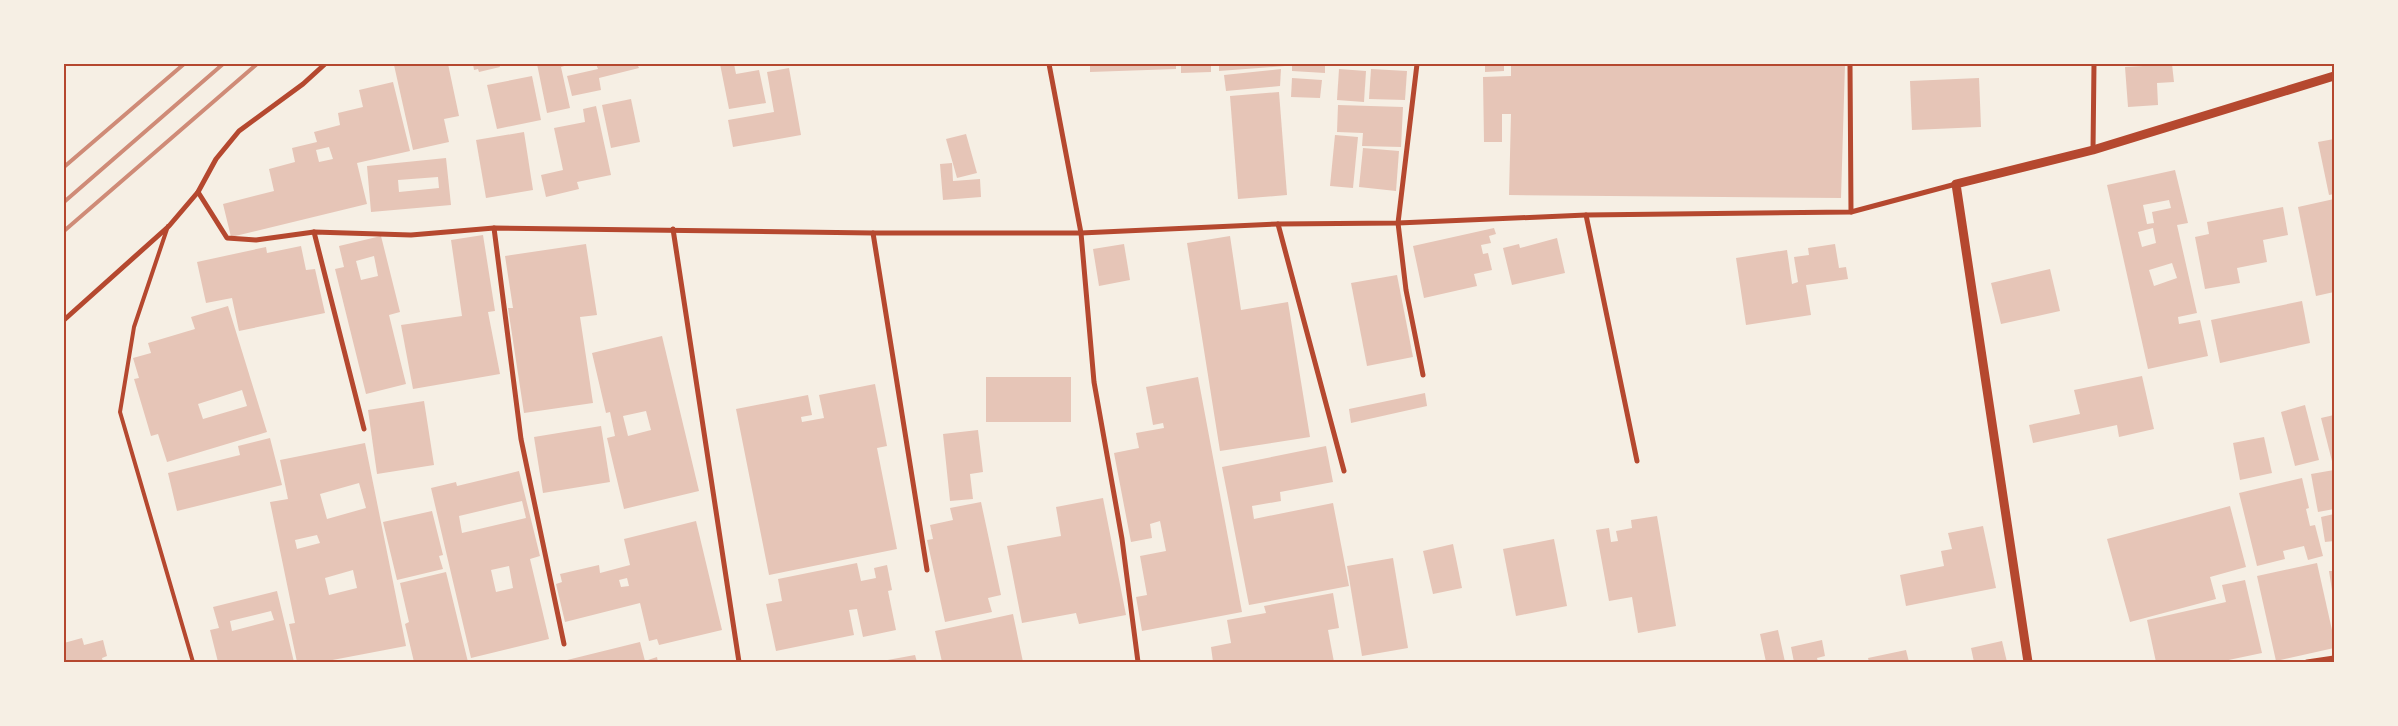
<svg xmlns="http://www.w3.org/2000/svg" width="2398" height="726" font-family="'PT Sans',sans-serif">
<rect width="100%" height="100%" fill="#f6efe4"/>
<g fill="#e6c5b7" fill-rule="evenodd">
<polygon points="399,64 448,64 459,116 444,119 449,142 413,150 394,65"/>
<polygon points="473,64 499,64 500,67 479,72 478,69 474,70"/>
<polygon points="537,64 571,64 561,67 570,108 547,113"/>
<polygon points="596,64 637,64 639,68 599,78 601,90 572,96 567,76 598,69"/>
<polygon points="720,64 734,64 736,74 759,70 766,103 729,109"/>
<polygon points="1090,64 1176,64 1176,69 1090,72"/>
<polygon points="1181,64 1211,64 1211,72 1181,73"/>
<polygon points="1219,64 1285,64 1285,66 1219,71"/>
<polygon points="1292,64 1325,64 1325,73 1292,71"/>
<polygon points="1485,64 1504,64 1504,71 1485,72"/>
<polygon points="1511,64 1845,64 1841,198 1509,195 1511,114 1502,114 1502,142 1484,142 1483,77 1511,76"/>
<polygon points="2142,64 2172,64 2174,82 2157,83 2158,105 2128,107 2125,67 2143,66"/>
<polygon points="789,68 801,135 733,147 728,120 774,112 767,72"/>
<polygon points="1281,69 1280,86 1226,91 1224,75"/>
<polygon points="1339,69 1366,71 1364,102 1337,100"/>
<polygon points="1371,69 1407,71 1405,100 1369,99"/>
<polygon points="532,76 541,120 497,129 487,85"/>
<polygon points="1292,78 1322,80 1320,98 1291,97"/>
<polygon points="1979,78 1981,127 1912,130 1910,81"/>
<path d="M393,82L410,151L357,163L367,204L231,237L223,204L274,191L269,169L295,162L292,148L317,142L314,132L340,125L338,113L363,107L359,90ZM329,147L333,159L319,162L316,150Z"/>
<polygon points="1279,92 1287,195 1238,199 1230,96"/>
<polygon points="631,99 640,142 611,148 602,105"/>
<polygon points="1338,105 1403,107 1401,147 1362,146 1363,133 1337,132"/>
<polygon points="596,106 611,175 577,182 579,189 546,197 541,175 563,170 554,128 585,122 583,109"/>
<polygon points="524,132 533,190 486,198 476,140"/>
<polygon points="966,134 977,173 957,178 946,139"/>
<polygon points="1335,135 1358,137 1353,188 1330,186"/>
<polygon points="2334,139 2334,194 2329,195 2318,142"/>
<polygon points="1363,148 1399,151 1396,191 1359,187"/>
<path d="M446,158L451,205L371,212L367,166ZM438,177L439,188L399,192L398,180Z"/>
<polygon points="952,163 953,181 980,179 981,197 943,200 940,164"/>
<path d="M2175,170L2188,223L2177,225L2197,313L2178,317L2179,324L2200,320L2208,356L2148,369L2107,185ZM2169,200L2171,208L2152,212L2154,223L2147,224L2143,205ZM2153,228L2156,243L2142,247L2138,232ZM2172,263L2177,278L2154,286L2149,270Z"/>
<polygon points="2334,199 2334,292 2316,296 2298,207"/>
<polygon points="2283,207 2288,235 2263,240 2267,262 2237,268 2240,283 2205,289 2195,237 2209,234 2207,222"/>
<polygon points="1494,228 1496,234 1489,236 1491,243 1481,245 1483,254 1488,253 1492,270 1474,274 1477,286 1424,298 1413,246"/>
<polygon points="483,235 495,311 488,312 500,374 413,389 401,325 462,316 451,240"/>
<path d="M381,236L400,312L389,315L406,384L366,394L335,269L344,267L339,246ZM374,256L378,276L361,280L356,261Z"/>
<polygon points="1230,236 1241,310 1288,302 1310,437 1220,451 1187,243"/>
<polygon points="1557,238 1565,273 1512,285 1503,248 1519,244 1520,248"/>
<polygon points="586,244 597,315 580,317 593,403 524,413 508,308 513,308 505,256"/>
<polygon points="1124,244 1130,280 1099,286 1093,249"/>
<polygon points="1835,244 1839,268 1846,267 1848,279 1806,285 1811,315 1746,325 1736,258 1787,250 1792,284 1798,282 1794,257 1809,255 1808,248"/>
<polygon points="301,246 306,270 315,269 325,313 239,331 232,298 206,303 197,262 266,247 267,253"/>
<polygon points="2050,269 2060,311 2001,324 1991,283"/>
<polygon points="1397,275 1413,357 1367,366 1351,283"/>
<polygon points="2302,301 2310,343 2220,363 2211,320"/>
<path d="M228,306L267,432L167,462L158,434L151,436L134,379L139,378L133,358L151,353L148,343L195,329L191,317ZM242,390L247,406L203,419L198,404Z"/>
<path d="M662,336L699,491L624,509L607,438L615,436L610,412L606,413L592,353ZM646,411L651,430L628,436L623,416Z"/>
<polygon points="2142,376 2154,429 2119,437 2117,425 2033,443 2029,425 2080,414 2074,390"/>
<rect x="986" y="377" width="85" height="45"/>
<polygon points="1198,377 1242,612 1142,631 1136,597 1147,595 1140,556 1166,551 1160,521 1150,524 1152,538 1131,542 1114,453 1139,448 1136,433 1164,428 1163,423 1153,425 1146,387"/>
<polygon points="875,384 887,446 877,448 897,549 769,575 736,409 808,395 812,415 801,417 802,422 824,418 819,395"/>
<polygon points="1425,393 1427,406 1351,423 1349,409"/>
<polygon points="424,401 434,465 377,474 368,410"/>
<polygon points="2305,405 2319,460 2295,466 2281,412"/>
<polygon points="2334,415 2334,469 2321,418"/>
<polygon points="601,426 610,482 543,493 534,437"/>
<polygon points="978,430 983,472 970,474 973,499 950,501 943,434"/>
<polygon points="2264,437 2272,473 2240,480 2233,443"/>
<polygon points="270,438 282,485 177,511 168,473 240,455 238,446"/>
<path d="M365,443L406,646L322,662H297L289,624L295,623L270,502L288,499L280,460ZM359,483L366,508L327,519L320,494ZM317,535L320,543L297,549L295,540ZM353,570L357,588L329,595L325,578Z"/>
<polygon points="1326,446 1333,482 1280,492 1281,501 1252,506 1254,519 1333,503 1349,586 1249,605 1222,467"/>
<polygon points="2334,470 2334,509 2318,512 2311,474"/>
<path d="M519,471L540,556L530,559L549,639L471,658L431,488L456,482L457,486ZM522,501L526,518L462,533L459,516ZM509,566L513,588L496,592L491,570Z"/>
<polygon points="2302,478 2309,508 2306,509 2310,526 2315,525 2323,556 2308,560 2304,546 2283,551 2285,559 2257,566 2239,493"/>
<polygon points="1103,498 1126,615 1079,624 1076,613 1022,623 1007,546 1061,536 1056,507"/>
<polygon points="981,502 1001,595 988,598 992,612 945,622 927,540 933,539 930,525 953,520 950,508"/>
<polygon points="2230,506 2246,567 2210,577 2216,599 2130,622 2107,539"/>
<polygon points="432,511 443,555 439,556 443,569 397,580 383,522"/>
<polygon points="2334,514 2334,541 2325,542 2321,517"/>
<polygon points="1657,516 1676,626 1638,633 1632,597 1609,601 1596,530 1609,528 1611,542 1618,541 1616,531 1632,528 1631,520"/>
<path d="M696,521L722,630L659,645L657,639L649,641L640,603L565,622L556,584L562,582L560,574L599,565L600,573L630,565L624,539ZM627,578L629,586L621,587L619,580Z"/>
<polygon points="1983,526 1996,588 1906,606 1900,575 1944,566 1941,551 1952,549 1948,533"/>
<polygon points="1554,539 1567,606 1516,616 1503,549"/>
<polygon points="1453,544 1462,588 1433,594 1423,551"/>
<polygon points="1393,558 1408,648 1362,656 1347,566"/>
<polygon points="857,563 861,581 876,578 874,568 887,565 892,590 888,591 896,630 863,637 857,609 849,610 854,635 776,651 766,604 782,601 778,579"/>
<polygon points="2317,563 2334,639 2334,648 2276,661 2257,576"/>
<polygon points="2329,571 2334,571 2334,597 2333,597"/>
<polygon points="446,572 468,662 414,662 405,624 409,622 400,583"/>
<polygon points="2245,580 2262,653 2219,662 2156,662 2147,620 2226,602 2222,585"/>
<path d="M277,591L294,662H218L210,630L219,628L213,607ZM271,611L274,620L232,631L230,621Z"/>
<polygon points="1333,593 1339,628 1328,630 1334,662 1213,662 1211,647 1231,643 1227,620 1266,613 1264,606"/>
<polygon points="1013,614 1023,662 942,662 935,631"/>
<polygon points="1778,630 1785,662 1766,662 1760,634"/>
<polygon points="82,638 84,645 103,640 107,656 102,658 103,662 64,662 64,643"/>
<polygon points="1822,640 1825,656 1817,658 1818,662 1794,662 1791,647"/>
<polygon points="2002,641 2007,662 1974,662 1971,648"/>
<polygon points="640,642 645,661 657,657 658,662 559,662"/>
<polygon points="1906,650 1909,662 1869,662 1868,658"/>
<polygon points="915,655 917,662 883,662 882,661"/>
</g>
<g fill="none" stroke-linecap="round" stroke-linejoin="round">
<polyline stroke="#b5482f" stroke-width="4" points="168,226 134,327 120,412 193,662"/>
<g stroke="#b5482f" stroke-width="5">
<polyline points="1049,64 1081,233 1094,382 1122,539 1138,662"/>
<polyline points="1417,64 1398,223 1406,290 1423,375"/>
<polyline points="1850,64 1851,212"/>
<polyline points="2093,150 2094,64"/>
<polyline points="198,192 227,238 256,240 314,232 411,235 494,228 873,233 1081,233 1278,224 1398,223 1586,215 1851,212 1956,184"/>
<polyline points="1586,215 1637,461"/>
<polyline points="1278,224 1344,471"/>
<polyline points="494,228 521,439 564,644"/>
<polyline points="673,229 739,662"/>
<polyline points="314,232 364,429"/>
<polyline points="873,233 927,570"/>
<polyline points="64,320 169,226 198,192 216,159 239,131 303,84 325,64"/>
<polyline points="2307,662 2334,658"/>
</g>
<polyline stroke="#b5482f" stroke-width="9" points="2028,662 1956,184 2093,150 2334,76"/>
<g stroke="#cf8b77" stroke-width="4">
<polyline points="64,167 184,64"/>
<polyline points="64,202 223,64"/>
<polyline points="64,231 257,64"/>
</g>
</g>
<rect width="2398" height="726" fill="none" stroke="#f6efe4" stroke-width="130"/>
<rect x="65" y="65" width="2268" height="596" fill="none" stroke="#b5482f" stroke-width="2"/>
</svg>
